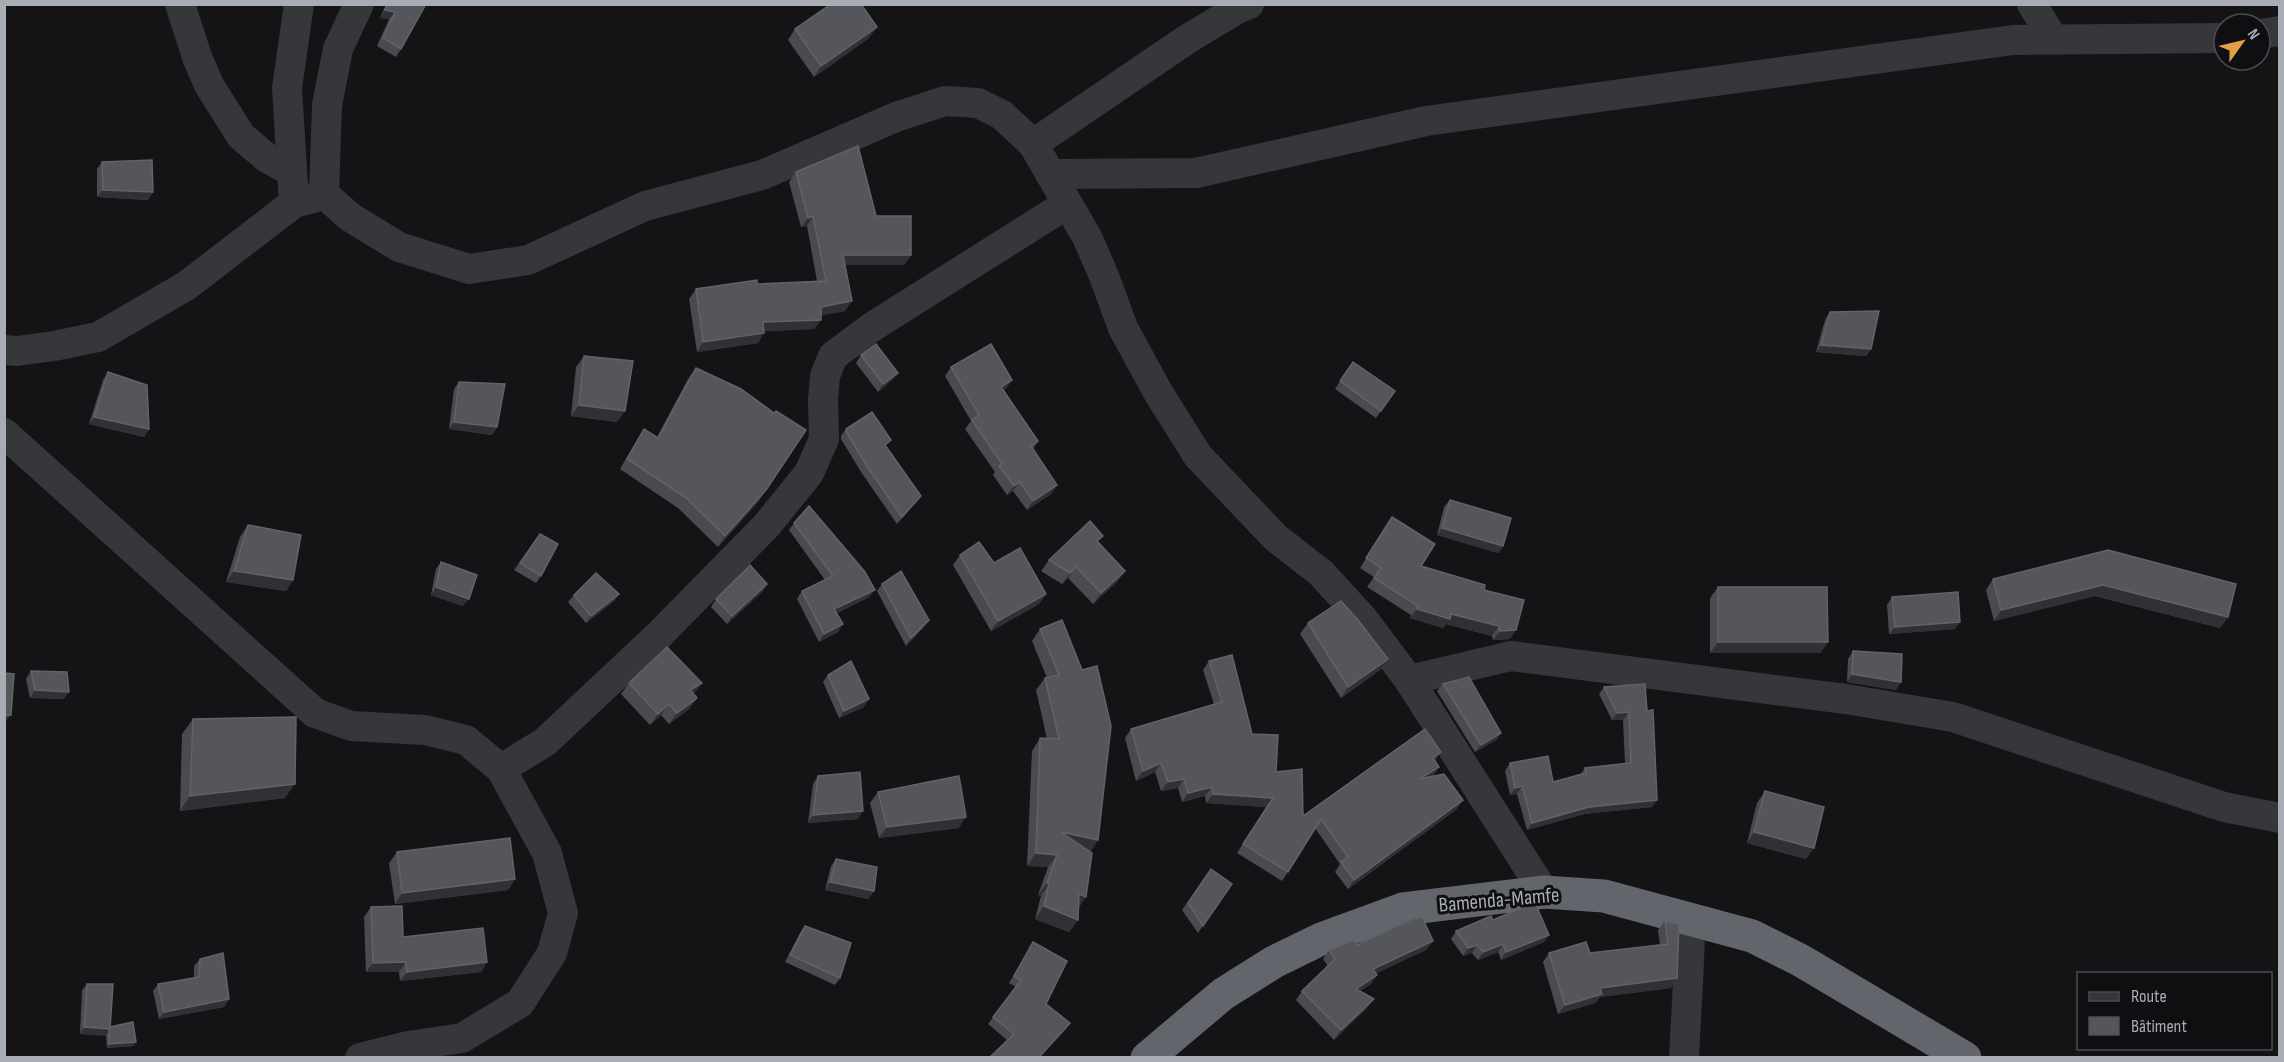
<svg xmlns="http://www.w3.org/2000/svg" width="2284" height="1062" font-family="'Sofia Sans Condensed',sans-serif">
<rect width="100%" height="100%" fill="#141416"/>
<g fill="none" stroke-linecap="round" stroke-linejoin="round">
<g stroke="#35373a" stroke-width="30">
<polyline points="180,4 197,57 209,85 241,136 267,158 291,171"/>
<polyline points="299,4 287,88 294,203 313,198"/>
<polyline points="2032,4 2053,39"/>
<polyline points="2260,34 2280,31"/>
<polyline points="1033,144 1186,40 1239,8 1249,4"/>
<polyline points="1050,174 1196,173 1426,121 2013,40 2224,38"/>
<polyline points="324,194 350,217 399,247 469,269 528,260 645,206 762,175 896,117 945,101 978,103 1002,115 1033,144 1087,237 1104,276 1123,328 1159,394 1198,456 1276,538 1321,573 1364,620 1409,680 1544,892"/>
<polyline points="324,194 327,105 338,49 359,4"/>
<polyline points="4,350 17,351 54,346 98,337 186,286 294,203"/>
<polyline points="4,433 315,713 351,726 425,730 466,740 501,769 547,853 563,913 552,953 520,1003 462,1038 408,1046 360,1058"/>
<polyline points="1409,680 1511,656 1846,699 1953,717 2224,807 2280,818"/>
<polyline points="501,769 545,742 659,635 767,525 809,473 824,439 823,400 825,376 833,356 872,327 1067,204"/>
<path d="M1684,1058C1686,1011 1690,967 1690,920"/>
</g>
<polyline stroke="#62656b" stroke-width="33" points="1147,1058 1223,994 1274,962 1321,939 1403,909 1544,892 1604,896 1752,936 1800,960 1965,1058"/>
</g>
<g fill="#4a4b51">
<polygon points="386,4 426,4 401,49 396,57 377,46 389,19 380,18"/>
<polygon points="795,29 869,38 814,77 788,40"/>
<polygon points="102,162 153,192 148,200 97,197 97,169"/>
<polygon points="796,172 876,216 911,255 904,265 845,265 845,311 821,315 821,320 814,329 764,331 758,343 697,352 689,299 696,289 757,284 817,281 807,226 801,227 789,182"/>
<polygon points="1830,312 1871,349 1866,356 1816,352 1825,320"/>
<polygon points="861,355 898,373 892,380 878,392 856,363"/>
<polygon points="584,356 617,422 571,416 576,367"/>
<polygon points="1353,362 1395,391 1376,418 1335,389"/>
<polygon points="951,367 1006,389 1004,390 1038,441 1033,449 1057,485 1051,494 1027,510 1013,491 1007,495 993,475 995,472 965,429 971,421 945,376"/>
<polygon points="696,368 759,501 718,547 678,508 620,469 637,440 644,429 657,437 688,379"/>
<polygon points="108,372 149,429 144,437 89,424 103,380"/>
<polygon points="459,382 497,427 492,435 449,429 454,389"/>
<polygon points="846,429 921,496 897,524 861,472 841,439 841,436"/>
<polygon points="1450,500 1503,546 1498,553 1437,535 1444,507"/>
<polygon points="1392,517 1421,566 1484,590 1510,639 1493,640 1492,636 1446,624 1443,628 1410,618 1411,615 1367,587 1374,577 1360,568"/>
<polygon points="794,523 869,597 837,613 838,632 819,642 797,599 802,591 825,580 789,530"/>
<polygon points="248,525 293,580 286,591 226,582 240,537"/>
<polygon points="540,534 541,576 536,583 514,570"/>
<polygon points="1098,543 1125,571 1117,582 1093,604 1068,578 1062,584 1041,571 1049,560"/>
<polygon points="960,555 994,563 1046,594 1039,604 991,631 953,565"/>
<polygon points="441,562 463,606 431,595 436,569"/>
<polygon points="1993,579 2228,617 2220,628 2095,596 1994,621 1986,590"/>
<polygon points="767,584 762,592 727,624 711,607 716,599"/>
<polygon points="882,584 923,628 906,646 877,591"/>
<polygon points="1718,587 1828,642 1820,653 1710,653 1710,598"/>
<polygon points="619,594 614,601 586,623 568,602 574,595"/>
<polygon points="1892,597 1960,622 1955,629 1889,634 1887,605"/>
<polygon points="1062,620 1090,851 1079,908 1078,920 1069,932 1035,919 1041,896 1038,895 1048,867 1027,866 1032,751 1040,738 1047,739 1036,690 1045,678 1047,678 1032,641 1040,629"/>
<polygon points="1308,623 1380,670 1341,698 1300,634"/>
<polygon points="1853,651 1896,690 1847,682 1848,659"/>
<polygon points="1209,661 1252,734 1303,816 1435,761 1433,776 1457,809 1348,889 1335,872 1340,864 1315,828 1282,881 1237,853 1266,807 1206,803 1205,796 1182,802 1178,788 1161,791 1155,772 1136,781 1125,738 1131,729 1214,704 1203,670"/>
<polygon points="31,671 64,699 30,698 26,679"/>
<polygon points="828,675 864,707 839,718 823,682"/>
<polygon points="629,683 694,694 697,698 689,709 669,724 661,715 650,725 621,694"/>
<polygon points="1443,684 1501,733 1496,740 1475,752 1437,691"/>
<polygon points="1604,687 1647,711 1657,800 1652,807 1584,814 1527,830 1517,794 1510,795 1505,771 1510,763 1553,782 1580,775 1585,768 1625,763 1623,720 1612,720 1599,694"/>
<polygon points="193,719 285,798 180,811 182,734"/>
<polygon points="818,776 858,819 808,823 813,784"/>
<polygon points="1765,791 1806,859 1747,843 1757,803"/>
<polygon points="878,792 959,828 879,838 870,803"/>
<polygon points="397,852 515,879 508,890 395,904 389,863"/>
<polygon points="836,859 874,891 868,899 825,890 831,866"/>
<polygon points="1205,877 1232,884 1198,933 1182,910"/>
<polygon points="371,907 403,937 487,962 481,972 400,981 399,972 366,972 364,917"/>
<polygon points="1493,920 1544,942 1501,960 1498,952 1478,960 1472,953 1463,956 1451,939 1456,931"/>
<polygon points="1665,921 1677,978 1671,988 1600,997 1595,1003 1558,1014 1543,962 1549,953 1590,953 1660,945 1658,930"/>
<polygon points="805,926 840,978 835,985 785,962 800,933"/>
<polygon points="1433,941 1426,950 1376,973 1377,975 1371,984 1360,991 1367,1008 1334,1040 1296,1000 1302,991 1328,966 1323,959 1329,950 1357,945"/>
<polygon points="1033,942 1046,1004 1065,1030 1007,1040 988,1024 1016,987 1009,983"/>
<polygon points="200,959 229,999 224,1007 159,1019 153,991 158,984 194,978 194,966"/>
<polygon points="87,984 110,1027 134,1046 107,1048 106,1035 80,1034 82,990"/>
</g>
<g fill="#303135">
<polygon points="385,10 395,12 389,19 380,18"/>
<polygon points="877,27 869,38 814,77 821,66"/>
<polygon points="103,190 153,192 148,200 97,197"/>
<polygon points="813,216 807,226 801,227 808,218"/>
<polygon points="843,255 911,255 904,265 837,265"/>
<polygon points="852,301 845,311 814,317 821,307"/>
<polygon points="821,320 814,329 756,332 763,322"/>
<polygon points="764,333 758,343 697,352 703,342"/>
<polygon points="1821,345 1871,349 1866,356 1816,352"/>
<polygon points="898,373 892,380 878,392 883,384"/>
<polygon points="1012,380 1006,389 995,396 1001,387"/>
<polygon points="579,405 625,411 617,422 571,416"/>
<polygon points="94,417 149,429 144,437 89,424"/>
<polygon points="454,422 497,427 492,435 449,429"/>
<polygon points="1020,482 1013,491 1007,495 1014,486"/>
<polygon points="1057,485 1051,494 1027,510 1033,501"/>
<polygon points="766,490 759,501 718,547 725,536"/>
<polygon points="921,496 897,524 902,517"/>
<polygon points="1442,528 1503,546 1498,553 1437,535"/>
<polygon points="1076,567 1068,578 1062,584 1070,573"/>
<polygon points="234,571 293,580 286,591 226,582"/>
<polygon points="1125,571 1117,582 1093,604 1101,593"/>
<polygon points="767,584 762,592 727,624 732,616"/>
<polygon points="2103,585 2228,617 2220,628 2095,596 1994,621 2001,610"/>
<polygon points="436,587 469,599 463,606 431,595"/>
<polygon points="875,590 869,597 829,617 834,609"/>
<polygon points="619,594 614,601 586,623 591,616"/>
<polygon points="1046,594 1039,604 991,631 998,621"/>
<polygon points="1417,609 1451,614 1499,626 1492,636 1446,624 1443,628 1410,618"/>
<polygon points="929,620 923,628 906,646 911,638"/>
<polygon points="1960,622 1955,629 1889,634 1895,627"/>
<polygon points="843,624 838,632 819,642 824,634"/>
<polygon points="1516,630 1510,639 1493,640 1500,631"/>
<polygon points="1718,642 1828,642 1820,653 1710,653"/>
<polygon points="1388,659 1380,670 1341,698 1348,687"/>
<polygon points="1852,674 1901,682 1896,690 1847,682"/>
<polygon points="702,683 694,694 690,690"/>
<polygon points="35,690 69,692 64,699 30,698"/>
<polygon points="697,698 689,709 669,724 677,713"/>
<polygon points="869,699 864,707 839,718 844,711"/>
<polygon points="669,704 661,715 650,725 658,714"/>
<polygon points="1629,712 1623,720 1612,720 1617,713"/>
<polygon points="11,715 5,722 4,722 4,716"/>
<polygon points="1501,733 1496,740 1475,752 1481,745"/>
<polygon points="1441,752 1435,761 1433,758"/>
<polygon points="1161,763 1155,772 1136,781 1143,771"/>
<polygon points="1439,767 1433,777 1419,779"/>
<polygon points="1184,779 1178,788 1161,791 1168,782"/>
<polygon points="295,784 285,798 180,811 190,796"/>
<polygon points="1522,786 1517,794 1510,795 1515,788"/>
<polygon points="1212,787 1205,796 1182,802 1188,793"/>
<polygon points="1213,794 1273,798 1266,807 1206,803"/>
<polygon points="1463,800 1457,809 1348,889 1354,880"/>
<polygon points="1657,800 1652,807 1584,814 1527,830 1532,823 1589,807"/>
<polygon points="863,811 858,819 808,823 813,815"/>
<polygon points="966,817 959,828 879,838 887,827"/>
<polygon points="1061,832 1098,840 1090,853"/>
<polygon points="1754,832 1814,848 1806,859 1747,843"/>
<polygon points="1036,853 1057,855 1048,867 1027,866"/>
<polygon points="515,879 508,890 395,904 402,893"/>
<polygon points="830,882 874,891 868,899 825,890"/>
<polygon points="1047,883 1049,884 1041,896 1038,895"/>
<polygon points="1079,894 1086,897 1078,909"/>
<polygon points="1044,906 1078,920 1069,932 1035,919"/>
<polygon points="1549,935 1544,942 1501,960 1506,952"/>
<polygon points="1433,941 1426,950 1367,978 1373,969"/>
<polygon points="1503,944 1498,952 1478,960 1483,952"/>
<polygon points="1477,945 1472,953 1463,956 1468,948"/>
<polygon points="406,962 399,972 366,972 373,963"/>
<polygon points="487,962 481,972 400,981 407,972"/>
<polygon points="1377,975 1371,984 1350,998 1356,989"/>
<polygon points="1677,978 1671,988 1600,997 1595,1003 1558,1014 1565,1005 1600,988"/>
<polygon points="229,999 224,1007 159,1019 164,1012"/>
<polygon points="1374,999 1367,1008 1334,1040 1341,1030"/>
<polygon points="1070,1023 1065,1030 1040,1058 1039,1058"/>
<polygon points="84,1027 110,1029 106,1036 80,1034"/>
<polygon points="136,1042 134,1046 107,1048 109,1044"/>
</g>
<g fill="#54565b" stroke="#616369" stroke-width="1.5">
<polygon points="388,4 426,4 401,49 383,38 395,12 385,10"/>
<polygon points="831,4 861,4 877,27 821,66 795,29"/>
<polygon points="858,146 876,216 911,216 911,255 843,255 852,301 821,307 821,320 763,322 764,333 703,342 696,289 757,280 757,284 826,281 813,216 808,218 796,172"/>
<polygon points="152,160 153,192 103,190 102,162"/>
<polygon points="1879,311 1871,349 1821,345 1830,312"/>
<polygon points="876,344 898,373 883,384 861,355"/>
<polygon points="991,344 1012,380 1001,387 1038,441 1031,446 1057,485 1033,501 1020,482 1014,486 999,466 1002,464 972,420 979,415 951,367"/>
<polygon points="584,356 633,361 625,411 579,405"/>
<polygon points="1353,362 1395,391 1381,411 1340,381"/>
<polygon points="696,368 741,389 774,413 776,411 806,430 766,490 725,536 685,497 627,459 644,429 658,438"/>
<polygon points="108,372 147,385 149,429 94,417"/>
<polygon points="459,382 505,384 497,427 454,422"/>
<polygon points="872,412 891,440 885,445 921,496 902,517 866,465 846,431 846,429"/>
<polygon points="1450,500 1511,518 1503,546 1442,528"/>
<polygon points="809,506 865,572 875,590 834,609 843,624 824,634 802,591 833,576 794,523"/>
<polygon points="1392,517 1435,544 1421,566 1485,585 1484,590 1524,600 1516,630 1500,631 1499,626 1451,614 1450,619 1417,609 1418,606 1374,578 1381,568 1366,558"/>
<polygon points="1090,521 1103,536 1097,541 1125,571 1101,593 1076,567 1070,573 1049,560"/>
<polygon points="248,525 301,535 293,580 234,571"/>
<polygon points="540,534 558,544 541,576 520,563"/>
<polygon points="979,542 994,563 1020,548 1046,594 998,621 960,555"/>
<polygon points="2108,550 2236,584 2228,617 2103,585 2001,610 1993,579"/>
<polygon points="441,562 477,575 469,599 436,587"/>
<polygon points="750,565 767,584 732,616 716,599"/>
<polygon points="901,571 929,620 911,638 882,584"/>
<polygon points="596,573 619,594 591,616 574,595"/>
<polygon points="1718,587 1827,587 1828,642 1718,642"/>
<polygon points="1958,592 1960,622 1895,627 1892,597"/>
<polygon points="1341,601 1358,620 1388,659 1348,687 1308,623"/>
<polygon points="1062,620 1082,670 1097,666 1111,726 1098,840 1061,832 1092,853 1086,897 1079,894 1078,920 1044,906 1049,884 1047,883 1057,855 1036,853 1040,738 1059,739 1045,678 1059,675 1040,629"/>
<polygon points="667,647 702,683 690,690 697,698 677,713 669,704 658,714 629,683"/>
<polygon points="1853,651 1902,654 1901,682 1852,674"/>
<polygon points="1232,655 1252,734 1278,735 1276,772 1302,769 1303,816 1425,729 1441,752 1433,758 1439,767 1419,779 1444,774 1463,800 1354,880 1341,862 1348,857 1321,819 1288,872 1243,844 1273,798 1213,794 1212,787 1188,793 1184,779 1168,782 1161,763 1143,771 1131,729 1222,702 1209,661"/>
<polygon points="851,661 869,699 844,711 828,675"/>
<polygon points="31,671 67,672 69,692 35,690"/>
<polygon points="4,673 14,674 11,715 4,716"/>
<polygon points="1469,677 1501,733 1481,745 1443,684"/>
<polygon points="1645,684 1647,711 1653,710 1657,800 1589,807 1532,823 1522,786 1515,788 1510,763 1548,756 1553,782 1586,773 1585,768 1631,763 1629,712 1617,713 1604,687"/>
<polygon points="296,717 295,784 190,796 193,719"/>
<polygon points="860,772 863,811 813,815 818,776"/>
<polygon points="959,776 966,817 887,827 878,792"/>
<polygon points="1765,791 1824,807 1814,848 1754,832"/>
<polygon points="510,838 515,879 402,893 397,852"/>
<polygon points="836,859 877,867 874,891 830,882"/>
<polygon points="1211,869 1232,884 1203,926 1188,903"/>
<polygon points="1536,905 1549,935 1506,952 1503,944 1483,952 1477,945 1468,948 1456,931 1491,916 1493,920 1526,906"/>
<polygon points="402,906 403,937 483,928 487,962 407,972 406,962 373,963 371,907"/>
<polygon points="1422,917 1433,941 1373,969 1377,975 1356,989 1374,999 1341,1030 1302,991 1335,959 1329,950 1354,940 1357,945 1412,919"/>
<polygon points="1665,921 1679,924 1677,978 1600,988 1602,994 1565,1005 1549,953 1586,942 1590,953 1668,944"/>
<polygon points="805,926 851,943 840,978 790,955"/>
<polygon points="1033,942 1067,961 1046,1004 1070,1023 1040,1056 1041,1058 989,1058 1014,1034 993,1017 1021,980 1014,976"/>
<polygon points="223,953 229,999 164,1012 158,984 199,977 200,959"/>
<polygon points="87,984 113,984 110,1029 84,1027"/>
<polygon points="133,1022 136,1042 109,1044 109,1031 110,1027"/>
</g>
<g text-anchor="middle" dominant-baseline="central" stroke-width="6" stroke-linejoin="round" paint-order="stroke">
<g font-size="21" fill="#a7acb5" stroke="#0f0f11">
<text transform="translate(1499 900) rotate(-5)">Bamenda-Mamfe</text>
</g>
</g>
<rect width="2284" height="1062" fill="none" stroke="#a7acb5" stroke-width="12"/>
<rect x="2077" y="972" width="195" height="78" fill="#0f0f11" stroke="#4c4e53" stroke-width="1.5"/>
<rect x="2089" y="992" width="30" height="9" fill="#35373a" stroke="#4c4e53" stroke-width="1.5"/>
<text x="2131" y="1002" font-size="18" fill="#a7acb5">Route</text>
<rect x="2089" y="1017" width="30" height="18" fill="#54565b" stroke="#4c4e53" stroke-width="1.5"/>
<text x="2131" y="1032" font-size="18" fill="#a7acb5">Bâtiment</text>
<g transform="translate(2242 42) rotate(56)"><circle r="28" fill="#0f0f11" stroke="#4c4e53" stroke-width="1.5"/>
<path d="M0-4.5L10 22L0 15L-10 22Z" fill="#e3a13f"/>
<text y="-9" font-size="16" font-weight="bold" text-anchor="middle" fill="#a7acb5">N</text>
</g>
</svg>
